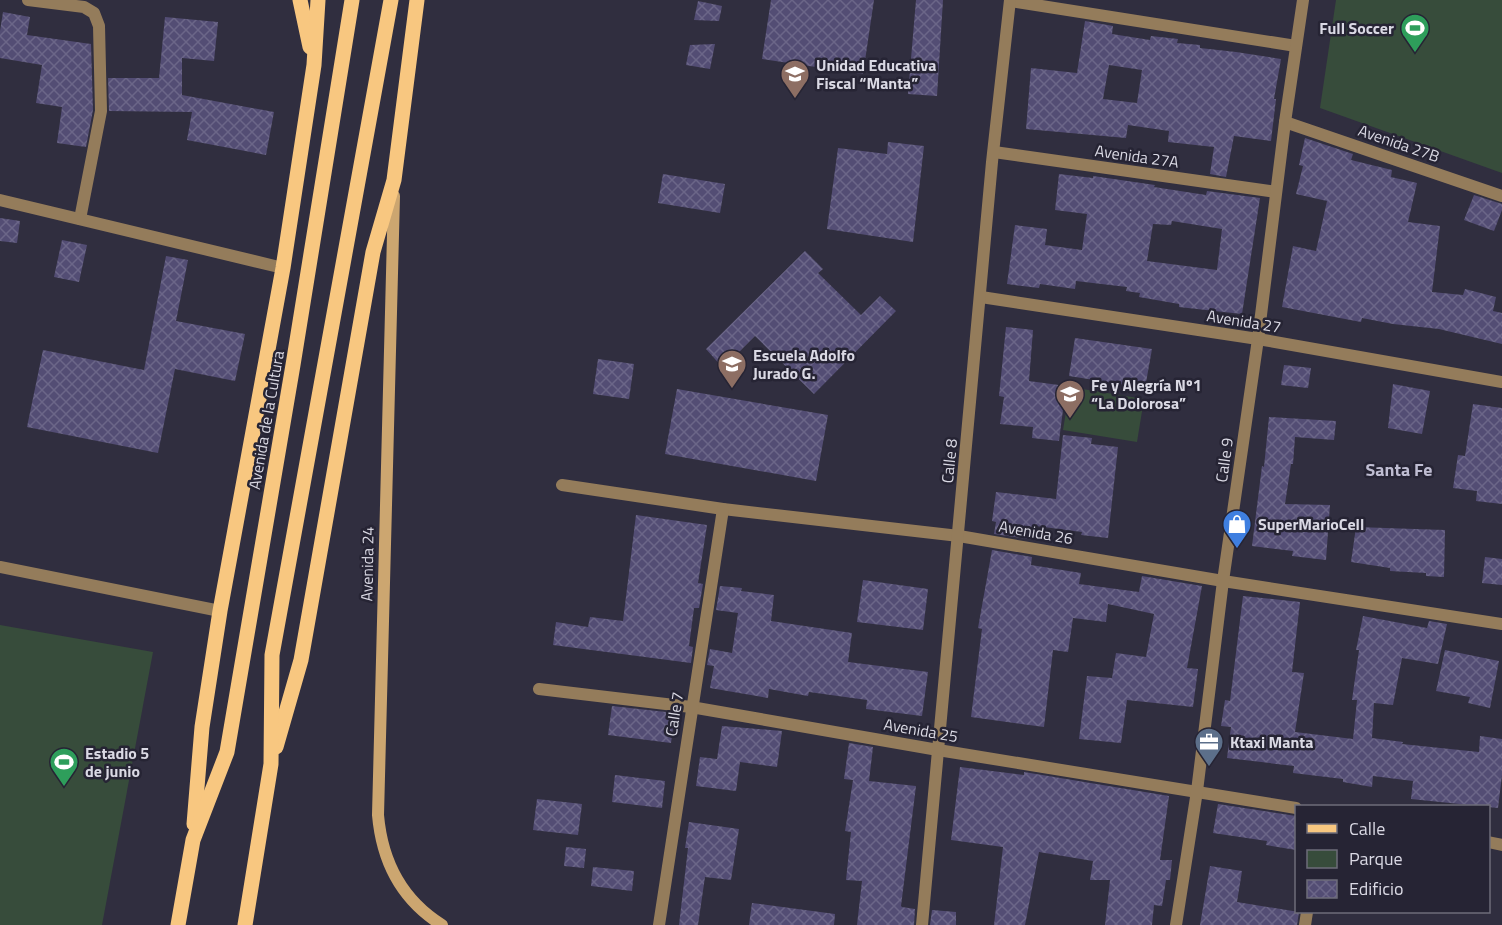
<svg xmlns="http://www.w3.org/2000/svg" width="1502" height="925" font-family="'Titillium Web',sans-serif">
<defs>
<pattern id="building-cross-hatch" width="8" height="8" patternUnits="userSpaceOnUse" patternTransform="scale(1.5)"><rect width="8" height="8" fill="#534d74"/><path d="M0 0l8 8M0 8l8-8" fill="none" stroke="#6b6688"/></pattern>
</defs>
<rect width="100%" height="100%" fill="#302e3f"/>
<g fill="#374c3b">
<polygon points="1336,0 1502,0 1502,173 1320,108"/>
<polygon points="1070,387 1144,399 1137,442 1063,430"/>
<polygon points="0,625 153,652 102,925 0,925"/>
</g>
<g fill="url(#building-cross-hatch)" fill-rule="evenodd">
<polygon points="771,0 874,0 863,74 762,59"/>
<polygon points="916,0 943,0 937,96 908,94"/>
<polygon points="698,1 722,6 719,21 694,20"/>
<polygon points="3,12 30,17 27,35 91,44 93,110 86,147 57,143 62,107 36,103 42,65 0,58 0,31"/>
<polygon points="165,17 218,22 214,61 182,58 182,95 274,112 266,155 187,140 192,112 109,111 108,78 159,78"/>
<path d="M1085,21L1113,26L1112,34L1150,40L1151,36L1178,39L1177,43L1200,45V48L1236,52L1281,59L1274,99H1276L1271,141L1234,136L1226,177L1210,174L1214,147L1168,142L1169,131L1128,125L1126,138L1026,129L1031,68L1077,73ZM1109,65L1142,70L1137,103L1103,99Z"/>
<polygon points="715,44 710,69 686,65 690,45"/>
<polygon points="1305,138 1353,154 1351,160 1392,170 1391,177 1417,183 1408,222 1440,226 1432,292 1463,295 1465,289 1496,297 1493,311 1502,313 1502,344 1439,329 1393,324 1362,318 1361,322 1282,307 1293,246 1316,251 1327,201 1296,194 1303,166 1299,165"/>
<polygon points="888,142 924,146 913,242 827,229 838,148 887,154"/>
<polygon points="663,174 725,184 720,213 658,203"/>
<path d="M1059,174L1093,178V176L1155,185L1154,187L1206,195L1207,191L1260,198L1242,314L1179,307V304L1139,297L1140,293L1126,291L1127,287L1076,281L1075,289L1040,284L1039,288L1007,284L1015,225L1047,229L1045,245L1082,250L1087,214L1055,210ZM1172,221L1222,229L1217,270L1147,261L1153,224L1171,225Z"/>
<polygon points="1474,195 1502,204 1502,210 1494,231 1464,220"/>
<polygon points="0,218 20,221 17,243 0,241"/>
<polygon points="62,240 87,245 79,282 54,277"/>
<polygon points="805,251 823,269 818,273 861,315 880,296 896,311 814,394 755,336 723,368 706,349"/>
<polygon points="166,256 188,260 176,321 245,334 235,381 175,369 158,453 27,427 43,350 144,370"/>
<polygon points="1006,327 1033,330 1029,381 1066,386 1059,441 1032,438 1033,427 1000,424 1004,397 999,396"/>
<polygon points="1075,338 1152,349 1145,388 1069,376"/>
<polygon points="598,359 634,364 629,399 593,394"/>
<polygon points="1284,365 1311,368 1308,388 1281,385"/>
<polygon points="1393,384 1430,391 1422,434 1388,428"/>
<polygon points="677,389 828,415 816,481 665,454"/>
<polygon points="1473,404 1502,408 1502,504 1476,501 1477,491 1453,488 1458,455 1465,456"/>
<polygon points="1269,417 1336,421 1334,440 1295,437 1293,464 1291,464 1285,504 1330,505 1326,560 1292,556 1293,551 1252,546 1262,466 1264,467"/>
<polygon points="1063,435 1092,438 1091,444 1118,447 1108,538 1081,535 1082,532 1036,526 1034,540 994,534 996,522 992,521 996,492 1056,499"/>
<polygon points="636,515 707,525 698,583 703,584 699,608 694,608 689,646 693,647 691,663 553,645 556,622 588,627 590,617 623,621"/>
<polygon points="1356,527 1445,530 1444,577 1426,576 1426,573 1390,571 1390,568 1351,562"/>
<polygon points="992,550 1032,557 1031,565 1081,573 1079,584 1139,592 1142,576 1202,586 1187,668 1198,669 1193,707 1127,700 1121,743 1079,739 1087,676 1112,678 1116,653 1146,657 1154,614 1108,604 1106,622 1073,618 1068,652 1053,650 1044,727 971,717 982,629 978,628"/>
<polygon points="1485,557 1502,559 1502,585 1482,583"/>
<polygon points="863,580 928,589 923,630 857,622"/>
<polygon points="720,586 742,588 741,591 774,595 771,621 852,633 848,662 928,672 922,716 866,709 867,700 809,692 808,696 769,689 768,698 710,688 714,666 707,665 710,649 732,653 738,613 716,610"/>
<polygon points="1243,596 1300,602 1292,672 1304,673 1295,732 1353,739 1357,700 1352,700 1359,650 1356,650 1363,616 1427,628 1429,621 1447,624 1438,664 1402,658 1393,705 1374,703 1372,738 1403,742 1402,744 1479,752 1480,736 1502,739 1502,775 1498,808 1411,799 1413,781 1373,776 1372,787 1343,782 1343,779 1293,773 1294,766 1227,758 1231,727 1221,726 1225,700 1230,701"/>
<polygon points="1445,650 1499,661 1490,708 1468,703 1470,697 1436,691"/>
<polygon points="612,706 675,713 671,743 608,735"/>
<polygon points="722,726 782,731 777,767 740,762 736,791 696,786 700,757 717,759"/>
<polygon points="849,743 873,747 869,781 916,786 901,906 902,907 915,909 914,925 857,925 862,881 846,880 851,832 845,831 853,780 844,779"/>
<polygon points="960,767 1024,775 1024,772 1169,796 1160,860 1172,860 1170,880 1166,880 1162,906 1154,905 1152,925 1105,925 1110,880 1090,880 1093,861 1039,852 1025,925 994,925 1003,847 951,840"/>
<polygon points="615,775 665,781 662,808 612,802"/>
<polygon points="537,799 582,804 578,835 533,830"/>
<polygon points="1218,804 1296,816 1296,850 1266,845 1267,841 1213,833"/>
<polygon points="689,822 739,829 731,880 705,877 698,925 679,925 685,874 688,848 685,848"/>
<polygon points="566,847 586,849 584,868 564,866"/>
<polygon points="1210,866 1242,871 1237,902 1299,912 1297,925 1200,925"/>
<polygon points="593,867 634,871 632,891 591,886"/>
<polygon points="752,903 835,914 834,925 749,925"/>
<polygon points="932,910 956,912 956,925 930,925"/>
</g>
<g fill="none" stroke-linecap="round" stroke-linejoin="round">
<g stroke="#947c5b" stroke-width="12">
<polyline points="28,0 84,7 94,13 99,26 101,111 80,219"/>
<polyline points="1010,1 1296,46"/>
<polyline points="1285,122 1502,196"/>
<polyline points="994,152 1276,192"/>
<polyline points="0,200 283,268"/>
<polyline points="981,297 1258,339 1502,382"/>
<polyline points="562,485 723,509 959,536 1223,581 1502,624"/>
<polyline points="0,567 220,611"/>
<polyline points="539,689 691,707 938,750 1296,808"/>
<polyline points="1488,842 1502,845"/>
<polyline points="659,925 723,509"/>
<polyline points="922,925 992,162 1010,0"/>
<polyline points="1176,925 1197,791 1223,581 1258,339 1285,122 1303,0"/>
<polyline points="1305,925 1307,912"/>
</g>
<path stroke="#cca670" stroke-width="12" d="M394,196L378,815C382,861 402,900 442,925"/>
<g stroke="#f8c780" stroke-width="15">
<polyline points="300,0 310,47"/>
<polyline points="276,747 301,660 373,252 394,180 417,0"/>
<polyline points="194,824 202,727 220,611 283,268 314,65 318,0"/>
<polyline points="178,925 193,840 227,752 293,365 352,0"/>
<polyline points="245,925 271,764 272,655 391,0"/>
</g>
</g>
<defs>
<g id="stadium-pin" transform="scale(1.5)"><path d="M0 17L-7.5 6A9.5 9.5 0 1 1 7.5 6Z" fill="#2e9e5b" stroke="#262434"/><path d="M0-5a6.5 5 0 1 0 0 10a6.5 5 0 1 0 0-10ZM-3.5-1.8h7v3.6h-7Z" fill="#fff"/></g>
<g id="school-pin" transform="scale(1.5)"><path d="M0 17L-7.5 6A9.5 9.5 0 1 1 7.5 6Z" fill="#8d6e63" stroke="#262434"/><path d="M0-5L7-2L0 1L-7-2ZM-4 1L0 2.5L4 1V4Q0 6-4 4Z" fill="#fff"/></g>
<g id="shop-pin" transform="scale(1.5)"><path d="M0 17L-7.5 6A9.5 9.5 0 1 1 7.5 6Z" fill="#3f7fe0" stroke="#262434"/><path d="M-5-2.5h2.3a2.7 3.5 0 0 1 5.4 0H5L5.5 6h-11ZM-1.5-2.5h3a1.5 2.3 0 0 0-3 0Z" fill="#fff"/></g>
<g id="office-pin" transform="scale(1.5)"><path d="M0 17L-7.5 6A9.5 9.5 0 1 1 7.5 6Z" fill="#5c6f8a" stroke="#262434"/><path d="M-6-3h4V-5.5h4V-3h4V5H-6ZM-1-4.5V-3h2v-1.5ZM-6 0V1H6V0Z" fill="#fff"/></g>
</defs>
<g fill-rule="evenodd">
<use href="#stadium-pin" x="1415" y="28"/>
<use href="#school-pin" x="795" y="74"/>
<use href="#school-pin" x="732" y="364"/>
<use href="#school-pin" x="1070" y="394"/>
<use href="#shop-pin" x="1237" y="524"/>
<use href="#office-pin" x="1209" y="742"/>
<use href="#stadium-pin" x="64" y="762"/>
</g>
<g text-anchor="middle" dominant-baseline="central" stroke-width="5" stroke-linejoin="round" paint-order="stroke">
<g font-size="16" font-weight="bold" fill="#dad9e4" stroke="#262434" text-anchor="start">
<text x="1394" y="28" text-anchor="end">Full Soccer</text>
<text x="816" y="65">Unidad Educativa<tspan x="816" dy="18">Fiscal “Manta”</tspan></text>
<text x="753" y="355">Escuela Adolfo<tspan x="753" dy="18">Jurado G.</tspan></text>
<text x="1091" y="385">Fe y Alegría Nº1<tspan x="1091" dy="18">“La Dolorosa”</tspan></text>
<text x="1258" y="524">SuperMarioCell</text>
<text x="1230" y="742">Ktaxi Manta</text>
<text x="85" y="753">Estadio 5<tspan x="85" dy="18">de junio</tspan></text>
</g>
<g font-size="16" fill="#dad9e4" stroke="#262434">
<text transform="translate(1399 143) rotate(19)">Avenida 27B</text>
<text transform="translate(1137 156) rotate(8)">Avenida 27A</text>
<text transform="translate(1244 321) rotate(9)">Avenida 27</text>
<text transform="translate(266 420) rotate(-80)">Avenida de la Cultura</text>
<text transform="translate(1224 460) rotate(-82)">Calle 9</text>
<text transform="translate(949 461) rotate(-84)">Calle 8</text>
<text transform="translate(1036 532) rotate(10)">Avenida 26</text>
<text transform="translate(367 564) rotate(-89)">Avenida 24</text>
<text transform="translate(674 714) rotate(-81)">Calle 7</text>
<text transform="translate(921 730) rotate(10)">Avenida 25</text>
</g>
<g font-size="18" font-weight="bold" fill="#bfbdd2" stroke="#262434">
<text x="1399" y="469">Santa Fe</text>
</g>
</g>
<rect x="1295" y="805" width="195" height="108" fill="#262434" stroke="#6e6c7a" stroke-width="1.5"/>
<rect x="1307" y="824" width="30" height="9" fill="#f8c780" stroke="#6e6c7a" stroke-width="1.5"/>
<text x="1349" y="835" font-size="18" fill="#dad9e4">Calle</text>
<rect x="1307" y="850" width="30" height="18" fill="#374c3b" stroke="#6e6c7a" stroke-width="1.5"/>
<text x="1349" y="865" font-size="18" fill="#dad9e4">Parque</text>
<rect x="1307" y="880" width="30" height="18" fill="url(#building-cross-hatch)" stroke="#6e6c7a" stroke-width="1.5"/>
<text x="1349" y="895" font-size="18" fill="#dad9e4">Edificio</text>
</svg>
